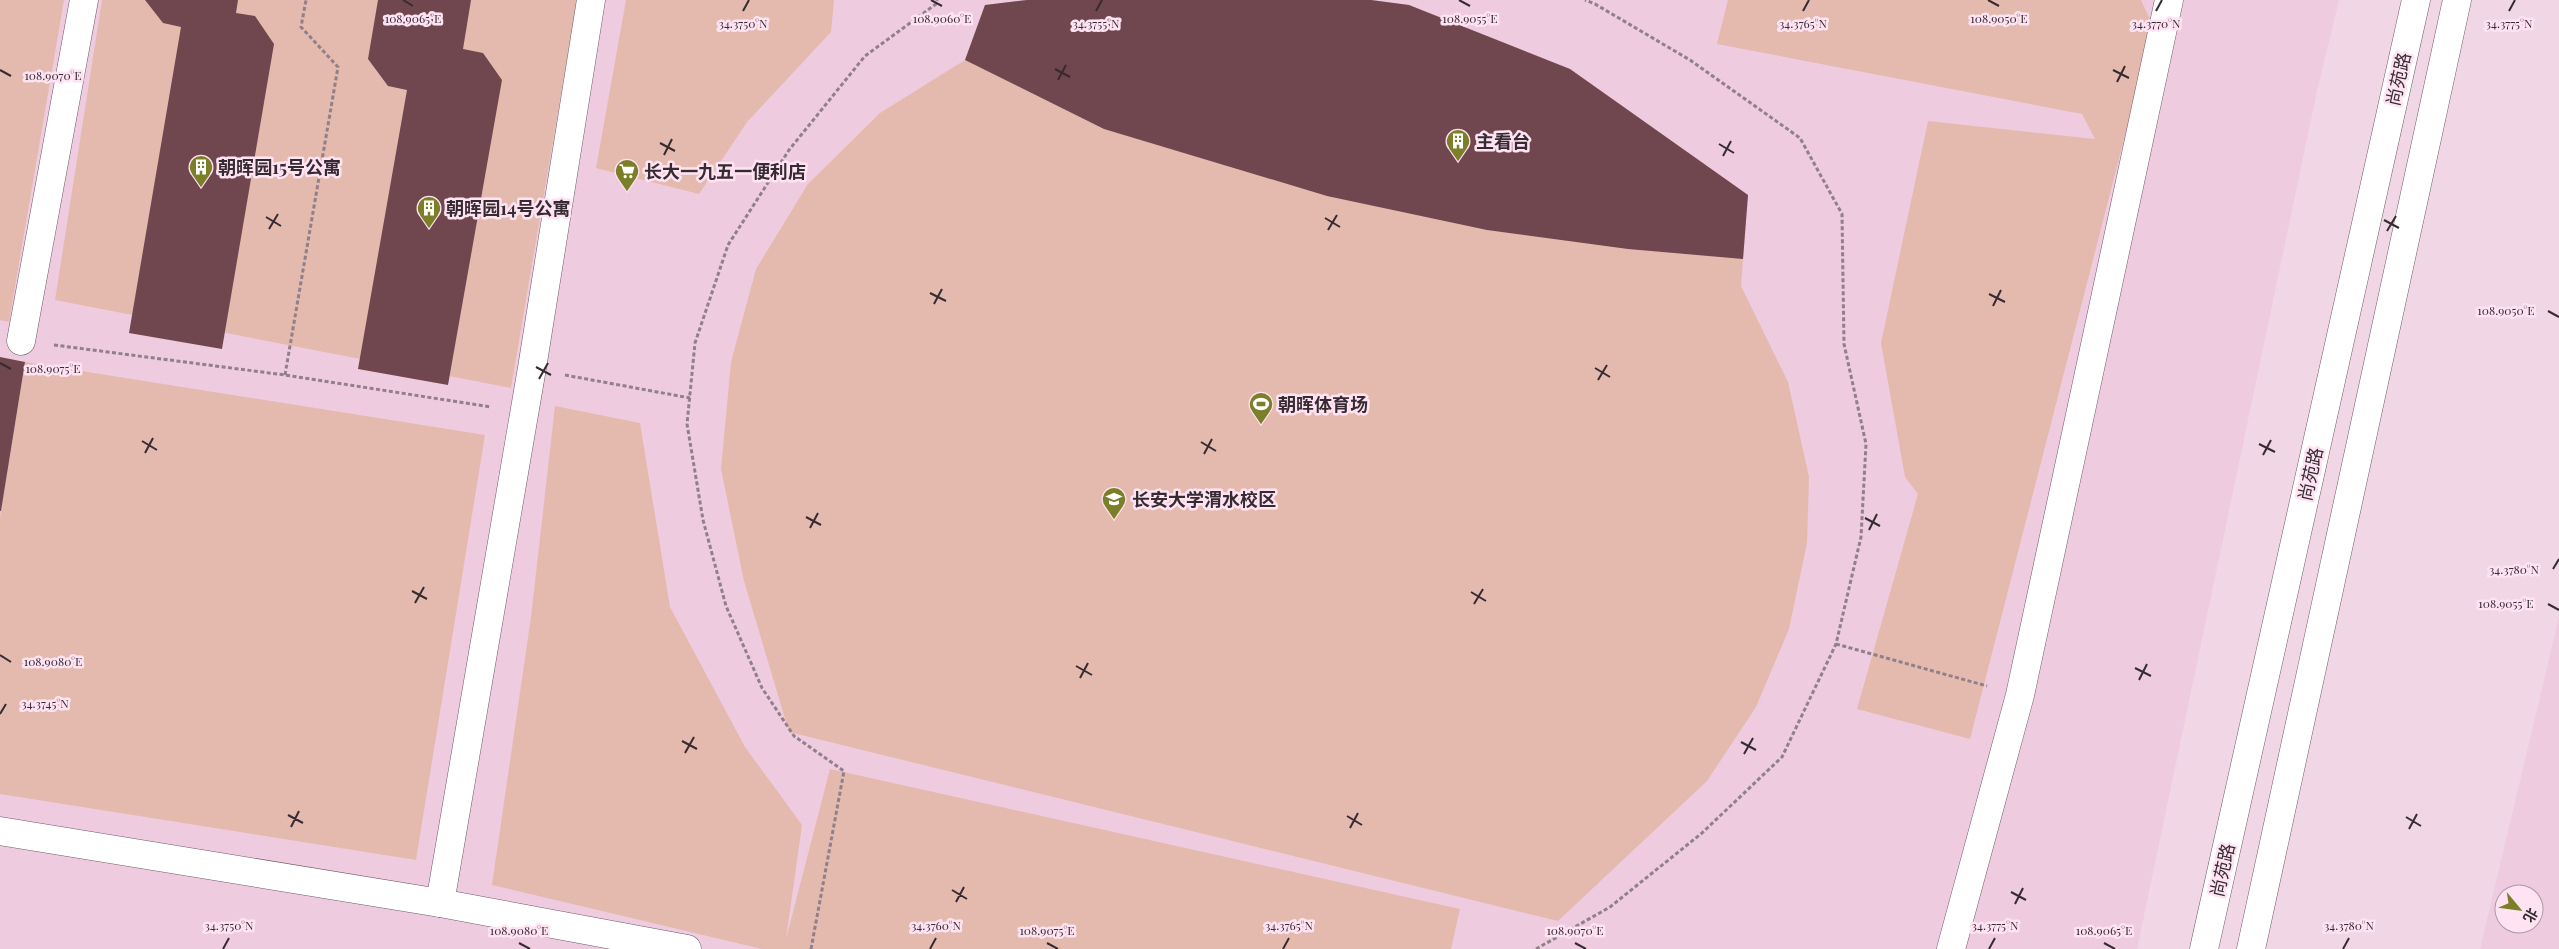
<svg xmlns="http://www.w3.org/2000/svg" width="2559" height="949" font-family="'Playfair Display','Noto Sans SC',serif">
<rect width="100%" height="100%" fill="#f1d6e5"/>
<g fill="#eecbdf" fill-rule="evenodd">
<polygon points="0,0 2339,0 2317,91 2137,949 0,949"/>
<path d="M2559,617V949H2480ZM2504,894H2534V924H2504Z"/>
</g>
<g fill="#e4baaf">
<polygon points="0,0 64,0 9,322 0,320"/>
<polygon points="102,0 577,0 511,388 55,300"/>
<polygon points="626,0 834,0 831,32 747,122 699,194 596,168"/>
<polygon points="1027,0 1371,0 1409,5 1570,69 1748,195 1741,286 1788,382 1809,477 1807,543 1789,629 1756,707 1707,781 1558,921 789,732 744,581 721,469 731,362 756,269 808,184 880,113 965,60 985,5"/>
<polygon points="1728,0 2141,0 2153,26 1970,739 1857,709 1918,494 1905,477 1881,343 1928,121 2095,139 2082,114 1717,44"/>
<polygon points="25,362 485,435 416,860 0,794 0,517"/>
<polygon points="555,406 640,423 670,607 745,747 802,825 786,939 830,769 1460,909 1451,949 762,949 492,885 531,617"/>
</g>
<g fill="#70474e">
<polygon points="145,0 238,0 236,13 255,16 274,44 222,349 129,333 181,27 163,23"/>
<polygon points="378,0 471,0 463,49 483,53 502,80 448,385 358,369 407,90 388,86 368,59"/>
<polygon points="1027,0 1371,0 1409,5 1570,69 1748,195 1743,259 1628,249 1487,230 1327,196 1104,129 965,60 985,5"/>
<polygon points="0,357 25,362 1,511 0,511"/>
</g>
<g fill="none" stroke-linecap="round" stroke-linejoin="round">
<g stroke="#715a67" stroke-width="29">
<g id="minor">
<polyline points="21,341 84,0"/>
<polyline points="0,831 440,903 687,949"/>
<polyline points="440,903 532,368 591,0"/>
<polyline points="1951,949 2020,695 2169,0"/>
</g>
</g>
<g stroke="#715a67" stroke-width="29">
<g id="secondary">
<polyline points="2204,949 2416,0"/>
<polyline points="2251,949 2457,0"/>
</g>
</g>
<g stroke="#917f89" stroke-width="3" stroke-dasharray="4 2.5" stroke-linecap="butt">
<polyline points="54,345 285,375 491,407"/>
<polyline points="285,375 338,67 301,27 306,0"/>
<polyline points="565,375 690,398"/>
<polyline points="1836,644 1987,686"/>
<polyline points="811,949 844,771 794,736 762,688 726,606 703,520 687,424 695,343 728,245 789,150 865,56 936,4 937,0"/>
<polyline points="1536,949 1610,907 1702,833 1782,757 1836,644 1861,537 1866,444 1844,344 1842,214 1800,138 1690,60 1595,4 1585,0"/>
</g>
<use href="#minor" stroke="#fff" stroke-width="28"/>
<use href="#secondary" stroke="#fff" stroke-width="28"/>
</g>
<path fill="none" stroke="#352b31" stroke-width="2" d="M403,0L413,6M931,0L942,6M1459,0L1470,6M1988,0L1999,6M743,11L749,0M1096,11L1102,0M1803,11L1809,0M2156,11L2162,0M2509,11L2515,0M1055,69L1070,77M0,70L11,76M2113,70L2129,78M1058,80L1066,65M2117,82L2125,66M660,143L675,151M1719,144L1734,153M664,155L672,139M1723,156L1731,141M266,217L281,226M1325,218L1340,227M2384,220L2399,228M269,229L278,214M1328,230L1337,215M2387,231L2396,216M930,293L946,301M1989,294L2005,302M934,304L942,289M1993,306L2001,290M2548,311L2559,317M0,363L11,369M536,367L551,375M1595,368L1610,377M539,379L548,363M1598,380L1607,365M142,441L157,450M1201,442L1216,451M2259,444L2275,452M145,453L153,438M1204,454L1212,439M2263,455L2271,440M806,517L821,525M1865,518L1880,526M810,528L818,513M1869,530L1877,514M2553,569L2559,559M412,591L427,599M1471,592L1486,601M415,603L424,587M1474,604L1483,589M2548,604L2559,610M0,655L11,662M1076,666L1092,675M2135,668L2151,676M1080,678L1088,663M2139,680L2147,664M0,714L6,704M682,741L697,749M1741,742L1756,750M685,753L694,737M1744,754L1753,738M288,815L303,823M1347,816L1362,825M2406,817L2421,826M291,827L299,811M1350,828L1358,813M2409,829L2417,814M952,890L967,899M2011,892L2026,900M956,902L964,887M2015,904L2023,888M519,943L530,949M1047,943L1058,949M1575,943L1586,949M2104,943L2115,949M223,949L229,938M930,949L936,938M1283,949L1289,938M1989,949L1995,938M2343,949L2349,938"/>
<defs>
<g id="building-pin" transform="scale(1.25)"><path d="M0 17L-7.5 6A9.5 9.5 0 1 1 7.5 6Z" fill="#7b7f28" stroke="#ffe3f3"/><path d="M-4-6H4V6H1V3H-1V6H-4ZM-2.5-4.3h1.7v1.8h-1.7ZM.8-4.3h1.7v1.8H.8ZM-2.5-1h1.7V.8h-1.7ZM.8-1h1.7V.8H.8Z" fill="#fff"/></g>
<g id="supermarket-pin" transform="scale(1.25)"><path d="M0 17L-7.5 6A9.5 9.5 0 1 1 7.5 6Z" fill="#7b7f28" stroke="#ffe3f3"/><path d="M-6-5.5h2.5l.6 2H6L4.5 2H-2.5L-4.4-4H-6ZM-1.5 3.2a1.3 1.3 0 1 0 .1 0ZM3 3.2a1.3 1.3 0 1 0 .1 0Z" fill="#fff"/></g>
<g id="stadium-pin" transform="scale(1.25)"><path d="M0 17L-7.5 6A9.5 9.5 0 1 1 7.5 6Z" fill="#7b7f28" stroke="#ffe3f3"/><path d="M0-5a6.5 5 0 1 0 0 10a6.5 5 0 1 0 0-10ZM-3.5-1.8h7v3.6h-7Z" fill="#fff"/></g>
<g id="university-pin" transform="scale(1.25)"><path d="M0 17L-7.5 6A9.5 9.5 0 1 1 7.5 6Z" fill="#7b7f28" stroke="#ffe3f3"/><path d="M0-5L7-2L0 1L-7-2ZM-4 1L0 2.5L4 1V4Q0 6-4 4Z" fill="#fff"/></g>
</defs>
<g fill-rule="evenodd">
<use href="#building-pin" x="1458" y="141"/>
<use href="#building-pin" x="201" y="167"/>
<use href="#supermarket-pin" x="627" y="171"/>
<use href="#building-pin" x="429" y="208"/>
<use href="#stadium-pin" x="1261" y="404"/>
<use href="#university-pin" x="1114" y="499"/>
</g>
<g text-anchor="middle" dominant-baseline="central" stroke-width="5" stroke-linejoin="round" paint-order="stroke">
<g font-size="18" fill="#352b31" stroke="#ffe3f3">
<text transform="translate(2398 79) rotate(-77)">尚苑路</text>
<text transform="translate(2310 474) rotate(-77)">尚苑路</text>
<text transform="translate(2222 870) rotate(-77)">尚苑路</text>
</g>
<g font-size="18" font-weight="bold" fill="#352b31" stroke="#ffe3f3" text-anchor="start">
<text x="1476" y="141">主看台</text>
<text x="218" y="167">朝晖园15号公寓</text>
<text x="644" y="171">长大一九五一便利店</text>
<text x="446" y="208">朝晖园14号公寓</text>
<text x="1278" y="404">朝晖体育场</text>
<text x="1132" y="499">长安大学渭水校区</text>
</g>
</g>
<g font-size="12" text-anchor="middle" fill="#352b31" stroke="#ffe3f3" stroke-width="5" stroke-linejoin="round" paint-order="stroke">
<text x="413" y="23">108.9065°E</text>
<text x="942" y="23">108.9060°E</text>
<text x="1470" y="23">108.9055°E</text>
<text x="1999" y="23">108.9050°E</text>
<text x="743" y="28">34.3750°N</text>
<text x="1096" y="28">34.3755°N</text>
<text x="1803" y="28">34.3765°N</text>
<text x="2156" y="28">34.3770°N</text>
<text x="2509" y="28">34.3775°N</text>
<text x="53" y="80">108.9070°E</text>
<text x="2506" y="315">108.9050°E</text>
<text x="53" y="373">108.9075°E</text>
<text x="2514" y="574">34.3780°N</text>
<text x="2506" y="608">108.9055°E</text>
<text x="53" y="666">108.9080°E</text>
<text x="45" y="708">34.3745°N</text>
<text x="229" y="930">34.3750°N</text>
<text x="936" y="930">34.3760°N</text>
<text x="1289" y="930">34.3765°N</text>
<text x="1995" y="930">34.3775°N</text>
<text x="2349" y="930">34.3780°N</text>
<text x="519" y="935">108.9080°E</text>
<text x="1047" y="935">108.9075°E</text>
<text x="1575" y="935">108.9070°E</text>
<text x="2104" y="935">108.9065°E</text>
</g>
<g transform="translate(2519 909) rotate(119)"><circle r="24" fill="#ffe3f3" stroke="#ae99a5"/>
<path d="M0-4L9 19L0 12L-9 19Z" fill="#7b7f28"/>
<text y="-8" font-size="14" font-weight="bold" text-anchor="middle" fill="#352b31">北</text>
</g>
</svg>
